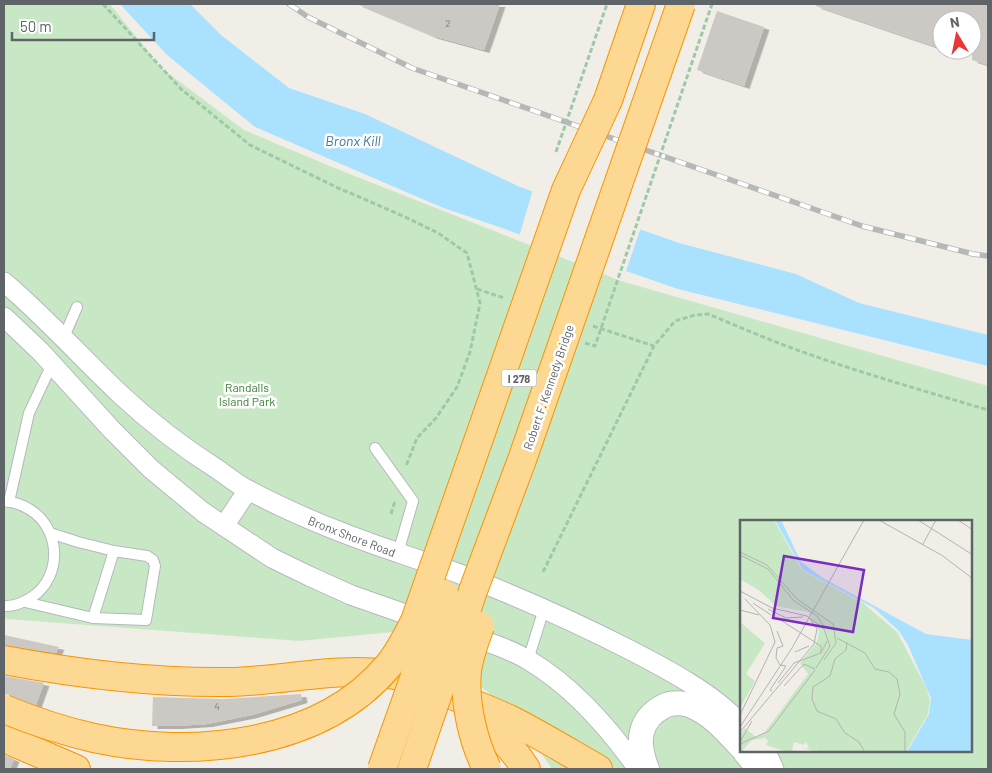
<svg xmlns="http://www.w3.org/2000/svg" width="992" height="773" font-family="Barlow,sans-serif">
<defs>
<filter id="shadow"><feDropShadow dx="5.5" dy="3" stdDeviation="0" flood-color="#0004"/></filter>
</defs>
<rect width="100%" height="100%" fill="#f1eee8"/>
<path fill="#c8e8c5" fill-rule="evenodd" d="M4,4H110L160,67L244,130L332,167L621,281L988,386V769H552C533,740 512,712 485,690C459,669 431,651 404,631L299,641L7,619L4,618ZM741,522H971V752H741Z"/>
<polygon fill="#aae1ff" points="120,4 190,4 221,35 289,88 365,114 520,187 679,243 796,274 859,303 988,335 988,366 678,289 441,207 255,127 167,55"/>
<polygon fill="#f1eee8" points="533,189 641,227 625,274 519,237"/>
<g fill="#ccc9c5" filter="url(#shadow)">
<polygon points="357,4 500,4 484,50 433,36"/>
<polygon points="817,4 988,4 988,65 972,60 972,20 942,20 942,49 816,6"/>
<polygon points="717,11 764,27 744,86 697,70"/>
<polygon points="4,635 59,647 56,653 4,645"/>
<polygon points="4,676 44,683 36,705 10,695 4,694"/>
<polygon points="301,694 302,700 252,715 207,724 176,726 152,726 153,697 224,699"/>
<polygon points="4,755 14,759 10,769 4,769"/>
</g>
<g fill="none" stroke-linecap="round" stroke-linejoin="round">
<g stroke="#b5b8bc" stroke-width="12">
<g id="service">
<polyline points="64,337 77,307"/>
<polyline points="375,448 413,501 398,553"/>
<path d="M4,501C13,502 21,504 29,509C61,528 63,576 32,597C24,602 14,607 4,606"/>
<polyline points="9,502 29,413 52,364"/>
<polyline points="50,533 78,542 114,551 147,556 153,560 155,566 146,620 93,618 114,551"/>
<polyline points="25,602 93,618"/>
<polyline points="528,660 544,609"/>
</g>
</g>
<g stroke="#b5b8bc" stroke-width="21">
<g id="minor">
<path d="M4,282C45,317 81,357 120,394C150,422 182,447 217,469C227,476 238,485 250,491C297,516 348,536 399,553C421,561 443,567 465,576C521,598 575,622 628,649C665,668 713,693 741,724"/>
<polyline points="4,317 40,351 112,430 151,469 186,498 203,512 272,558 309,576 351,595 428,622"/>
<polyline points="224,526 248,490"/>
<path d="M466,635C487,642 510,649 530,661C573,687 609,728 638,769"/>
<polyline points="764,752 770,760 774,769"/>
</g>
</g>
<g stroke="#b5b8bc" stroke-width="26">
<g id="tertiary">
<polyline points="745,752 759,769"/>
<path d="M647,769C637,744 637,720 664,706C674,701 688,703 698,709C714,717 728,733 741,747"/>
</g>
</g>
<g stroke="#f79501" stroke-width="30">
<g id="motorway">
<polyline points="608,100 641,4"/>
<path d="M4,660C78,674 154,683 230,682C281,681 337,667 388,674C409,677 430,686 449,694C469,702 489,710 509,719C539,734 568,752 598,769"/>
<path d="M473,712C494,728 512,747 526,769"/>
<polyline points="4,738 76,769"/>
</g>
</g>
<g stroke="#9ec9a7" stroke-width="3" stroke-dasharray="5 2.5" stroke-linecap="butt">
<polyline points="103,4 181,89 250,145 336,187 403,216 438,233 467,253 480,303 470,352 457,387 436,418 417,438 406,466"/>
<polyline points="477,289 504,298"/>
<polyline points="593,326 654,346"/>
<polyline points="391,514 395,501"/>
<path d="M543,572L654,346L675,321L695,315L708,314C735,325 762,337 789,347C854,371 921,390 988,410"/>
</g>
<use href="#service" stroke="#fff" stroke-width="10"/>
<use href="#minor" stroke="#fff" stroke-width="19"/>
<use href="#tertiary" stroke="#fff" stroke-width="24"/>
<use href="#motorway" stroke="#fcd893" stroke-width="28"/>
<g stroke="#b6b7b8" stroke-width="5.5">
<polyline id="rail" points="289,4 308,17 412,68 862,226 973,254 988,256"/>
</g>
<use href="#rail" stroke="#fff" stroke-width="4" stroke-dasharray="11" stroke-linecap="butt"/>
<g stroke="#f79501" stroke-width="30" stroke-linecap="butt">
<g id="motorway-bridge">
<path d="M480,626C475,640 469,655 467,671C464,703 473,741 487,769"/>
<path d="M4,709C33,721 63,731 94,738C191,759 320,747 388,666C399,653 407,637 415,621L566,190L608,100"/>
<polyline points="382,769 444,594"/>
<polyline points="412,769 474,588 523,457 681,4"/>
</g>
</g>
<g stroke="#9ec9a7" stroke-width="3" stroke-dasharray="5 2.5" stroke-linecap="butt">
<polyline points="556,152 607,4"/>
<polyline points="585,343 595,346 712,4"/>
</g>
<use href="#motorway-bridge" stroke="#fcd893" stroke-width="28"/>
</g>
<g text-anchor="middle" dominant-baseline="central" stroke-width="5" stroke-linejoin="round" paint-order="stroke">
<g font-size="10" fill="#7a7d7f">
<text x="448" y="23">2</text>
<text x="217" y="706">4</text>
</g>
<rect fill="#fff" stroke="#8f9295" stroke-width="1" x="501.5" y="369.5" width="35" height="17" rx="4"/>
<g font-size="11" font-weight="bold" fill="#5f6468">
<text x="519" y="378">I 278</text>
</g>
<g font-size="12" fill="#388134" stroke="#fff">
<text x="247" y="387">Randalls<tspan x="247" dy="14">Island Park</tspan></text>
</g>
<g font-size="12" fill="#5f6468" stroke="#fff">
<text transform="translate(548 387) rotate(-71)">Robert F. Kennedy Bridge</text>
<text transform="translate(352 536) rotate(21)">Bronx Shore Road</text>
</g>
<g font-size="14" font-style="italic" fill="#3f77a0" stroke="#fff">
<text x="353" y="140">Bronx Kill</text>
</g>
</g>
<g transform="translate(740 520)">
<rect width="232" height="232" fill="#f1eee8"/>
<path d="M0,0H34L62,50L123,83L157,112L186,167L190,180L188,194L166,232H76L77,228L75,231L63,228H69L66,222L64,225L54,222L52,230L56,232H47L26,225L28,221L25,218L12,220L3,230L5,232H0V215L5,208L16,217L24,213L68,154L60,143L77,122L79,111L68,92L36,86L20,71L0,59ZM0,102L25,123L6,154L15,161L0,188Z" fill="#c8e8c5"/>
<path d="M35,0H41L61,42L83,58L186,114L232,120V232H167L189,194L191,178L168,125L159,111L134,88L63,50Z" fill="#aae1ff"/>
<path fill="none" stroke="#aae1ff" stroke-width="2.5" d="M212,232L233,207M216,232L233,214"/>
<path fill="none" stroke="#b3b3b1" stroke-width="1" d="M139,0L203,36L233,59M178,0L233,35M218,0L233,10M183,24L196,0M0,32L27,45L57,79L93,104L96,123L84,140M0,35L28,49L53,80L77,96L85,108M0,71L32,88L67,96L84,109L90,126L76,148M13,83L31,95M28,89L46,98L63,97M0,90L19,95M39,99L81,126V133M37,111L43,126L37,128L36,138L40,145L46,146M97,118L125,133L135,149L149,152L157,159L160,174L154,194L165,212V232M107,122L106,130L95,139L90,156L73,167L72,179L77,191L96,199L105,213L119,222L125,232M55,132L69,126M38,163L54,143L81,133L87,121M44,166L64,144L75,149M32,171L30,170L46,146M0,195L35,122L30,105L5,79M0,207L52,128L124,0M0,212L74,124L77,109L69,97M0,222L12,201M0,224L29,211L75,150"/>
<path fill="#7b2cbf" fill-opacity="0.15" stroke="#7b2cbf" stroke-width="2.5" d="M44,36L124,50L113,112L33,98Z"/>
<rect width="232" height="232" fill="none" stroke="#5f6468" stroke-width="2.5"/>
</g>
<rect width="992" height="773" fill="none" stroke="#5f6468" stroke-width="10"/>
<g transform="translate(957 35) rotate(350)"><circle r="24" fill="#ffffff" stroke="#bfc1c3"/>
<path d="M0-4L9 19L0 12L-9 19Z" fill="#e93637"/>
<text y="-8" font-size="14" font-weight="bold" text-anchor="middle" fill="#5f6468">N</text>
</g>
<path d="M12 32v8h142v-8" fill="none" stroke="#5f6468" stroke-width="2.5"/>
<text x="20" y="32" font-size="15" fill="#5f6468" stroke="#ffffff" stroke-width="4" paint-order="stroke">50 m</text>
</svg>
